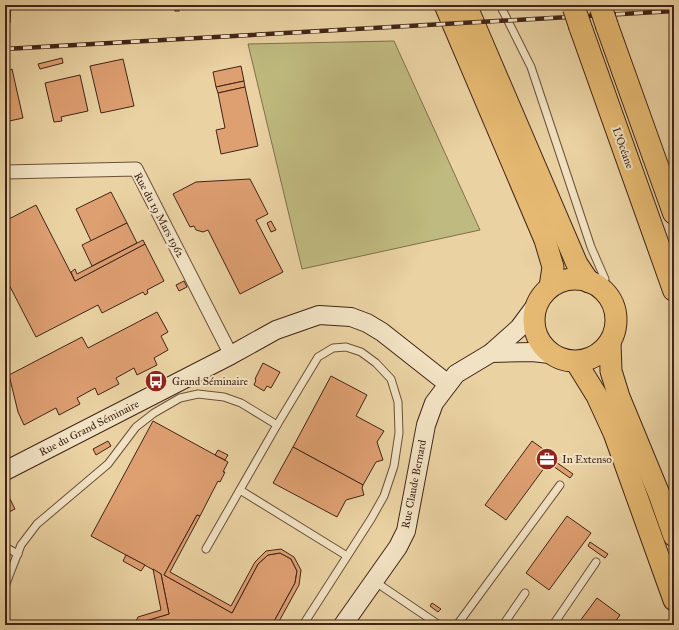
<svg xmlns="http://www.w3.org/2000/svg" width="679" height="630" font-family="'IM FELL Great Primer',serif">
<rect width="100%" height="100%" fill="#ead2a2"/>
<filter id="stains"><feTurbulence type="fractalNoise" baseFrequency=".005" numOctaves="4"/><feColorMatrix values="0 0 0 0 .2 0 0 0 0 .09 0 0 0 0 .02 0 0 0 .5 -.17"/></filter>
<radialGradient id="worn" r=".72"><stop offset=".6" stop-color="#630" stop-opacity="0"/><stop offset="1" stop-color="#630" stop-opacity=".3"/></radialGradient>
<polygon fill="#bfba7f" stroke="#806f4c" points="394,41 480,230 302,269 248,44"/>
<g fill="#de9f71" stroke="#412418">
<polygon points="5,5 11,5 10,23 5,23"/>
<rect x="175" y="7" width="4" height="4"/>
<polygon points="62,58 63,63 40,69 38,64"/>
<polygon points="123,59 134,106 101,113 90,66"/>
<polygon points="241,66 244,81 216,87 213,72"/>
<polygon points="12,69 23,118 5,122 5,71"/>
<polygon points="80,75 88,111 65,116 61,117 62,121 54,122 45,83"/>
<polygon points="244,81 245,87 218,93 216,87"/>
<polygon points="245,87 258,146 221,154 216,130 225,128 218,93"/>
<polygon points="250,179 268,214 256,220 283,272 240,294 208,230 203,232 196,230 194,226 190,227 173,194 196,182"/>
<polygon points="111,192 127,223 91,241 76,209"/>
<polygon points="36,205 75,281 145,244 164,281 147,290 148,293 145,295 143,292 102,313 98,305 36,337 5,277 5,221"/>
<polygon points="271,221 276,230 271,232 267,223"/>
<polygon points="127,223 137,243 92,266 82,245"/>
<polygon points="143,240 145,244 75,281 71,272 75,269 77,274"/>
<polygon points="184,281 187,287 179,291 176,285"/>
<polygon points="157,312 168,332 161,336 168,350 154,358 157,365 137,375 134,368 116,378 119,384 98,395 95,388 77,398 80,404 59,415 56,408 24,425 18,412 9,375 82,337 88,348"/>
<polygon points="263,363 280,372 271,388 267,386 264,391 254,385 256,380 255,379"/>
<polygon points="159,376 161,379 155,382 154,379"/>
<polygon points="331,376 367,395 356,416 384,431 377,442 383,460 376,462 363,485 293,447"/>
<polygon points="153,421 228,462 223,472 225,472 220,482 218,481 200,516 197,515 164,575 232,613 258,564 268,555 280,553 291,559 297,571 295,583 272,625 140,625 142,622 169,614 161,574 91,536"/>
<polygon points="108,441 111,446 96,455 93,449"/>
<polygon points="532,441 553,456 506,520 485,505"/>
<polygon points="293,447 363,485 362,488 364,495 346,500 337,517 273,483"/>
<polygon points="218,450 228,455 225,460 215,455"/>
<polygon points="556,462 573,474 570,478 553,466"/>
<polygon points="5,489 15,509 5,514"/>
<polygon points="197,515 200,516 170,572 231,606 255,562 266,551 281,549 294,557 301,570 299,585 277,625 272,625 295,583 297,571 291,559 280,553 268,555 258,564 232,613 164,575"/>
<polygon points="567,516 591,533 549,590 526,573"/>
<polygon points="590,542 608,554 605,558 588,546"/>
<polygon points="126,555 145,565 141,571 123,561"/>
<polygon points="153,569 161,574 169,614 142,622 140,625 134,625 138,617 161,610"/>
<polygon points="597,598 620,615 613,625 577,625"/>
<polygon points="432,603 441,609 438,612 430,606"/>
</g>
<g fill="none" stroke-linecap="round" stroke-linejoin="round">
<g stroke="#6b503a" stroke-width="9">
<g id="lane">
<polyline points="500,5 531,67 591,247 605,279 601,289"/>
<polyline points="240,490 347,556"/>
<polyline points="5,547 18,554"/>
<polyline points="206,549 277,425"/>
<polyline points="374,581 439,625"/>
<polyline points="5,586 21,545 37,524 108,464 136,427 154,413 180,398 198,394 224,397 241,403 277,425 318,357 333,348 346,347 361,352 376,363 391,379 398,402 399,433 394,466 384,496 371,519 303,625"/>
<polyline points="457,625 560,485"/>
<polyline points="503,625 525,593"/>
<polyline points="553,625 596,562"/>
</g>
</g>
<g stroke="#6b503a" stroke-width="15">
<polyline id="street" points="5,172 136,169 231,355"/>
</g>
<g stroke="#412418" stroke-width="20">
<g id="secondary">
<polyline points="491,353 532,352 550,354"/>
<polyline points="5,471 231,355 276,330 319,315 351,317 367,323 382,332 448,384"/>
<polyline points="343,625 398,547 406,531 426,425 434,403 456,374 491,353 519,328 536,305"/>
</g>
</g>
<g stroke="#412418" stroke-width="23">
<g id="primary">
<polyline points="445,5 545,240 553,267 550,287"/>
<polyline points="466,5 577,264 589,282"/>
<circle cx="575" cy="320" r="41"/>
<polyline points="610,342 611,371 619,397 659,494 674,536"/>
<polyline points="576,362 597,396 614,433 674,600"/>
</g>
</g>
<g stroke="#412418" stroke-width="24">
<g id="highway">
<polyline points="580,26 674,290"/>
<polyline points="607,26 674,213"/>
</g>
</g>
<use href="#lane" stroke="#f1e2c3" stroke-width="7"/>
<use href="#street" stroke="#f1e2c3" stroke-width="13"/>
<use href="#secondary" stroke="#f1e2c3" stroke-width="18"/>
<use href="#primary" stroke="#e5b971" stroke-width="21"/>
<use href="#highway" stroke="#e5b971" stroke-width="22"/>
<g stroke="#412418" stroke-width="4.5">
<polyline id="rail" points="5,49 674,11"/>
</g>
<use href="#rail" stroke="#f1e2c3" stroke-width="3" stroke-dasharray="9" stroke-linecap="butt"/>
<g stroke="#412418" stroke-width="24" stroke-linecap="butt">
<g id="highway-bridge">
<polyline points="574,8 580,26"/>
<polyline points="601,8 607,26"/>
</g>
</g>
<use href="#highway-bridge" stroke="#e5b971" stroke-width="22"/>
</g>
<defs>
<g id="bus-disc" transform="scale(1.15)"><circle r="9.5" fill="#8f2418" stroke="#f1e2c3"/><path d="M-5-6H5V4H4V6H2V4H-2V6H-4V4H-5ZM-3.5-4V0h7V-4ZM-3.5 1.2v1.5H-2V1.2ZM2 1.2v1.5H3.5V1.2Z" fill="#fff"/></g>
<g id="office-disc" transform="scale(1.15)"><circle r="9.5" fill="#8f2418" stroke="#f1e2c3"/><path d="M-6-3h4V-5.5h4V-3h4V5H-6ZM-1-4.5V-3h2v-1.5ZM-6 0V1H6V0Z" fill="#fff"/></g>
</defs>
<g fill-rule="evenodd">
<use href="#bus-disc" x="156" y="381"/>
<use href="#office-disc" x="547" y="459"/>
</g>
<g text-anchor="middle" dominant-baseline="central" stroke-width="4" stroke-linejoin="round" paint-order="stroke">
<g font-size="11" fill="#412418" stroke="#f1e2c3">
<text transform="translate(623 148) rotate(70)">L’Océane</text>
<text transform="translate(159 215) rotate(62)">Rue du 19 Mars 1962</text>
<text transform="translate(89 428) rotate(-27)">Rue du Grand Séminaire</text>
<text transform="translate(414 484) rotate(-79)">Rue Claude Bernard</text>
</g>
<g font-size="11" fill="#412418" stroke="#f1e2c3" text-anchor="start">
<text x="172" y="381">Grand Séminaire</text>
<text x="562" y="459">In Extenso</text>
</g>
</g>
<rect width="679" height="630" fill="none" stroke="#ead2a2" stroke-width="20"/>
<rect x="6" y="6" width="667" height="618" fill="none" stroke="#412418" stroke-width="2"/>
<rect x="10" y="10" width="659" height="610" fill="none" stroke="#412418"/>
<rect width="100%" height="100%" filter="url(#stains)"/>
<rect width="100%" height="100%" fill="url(#worn)"/>
</svg>
